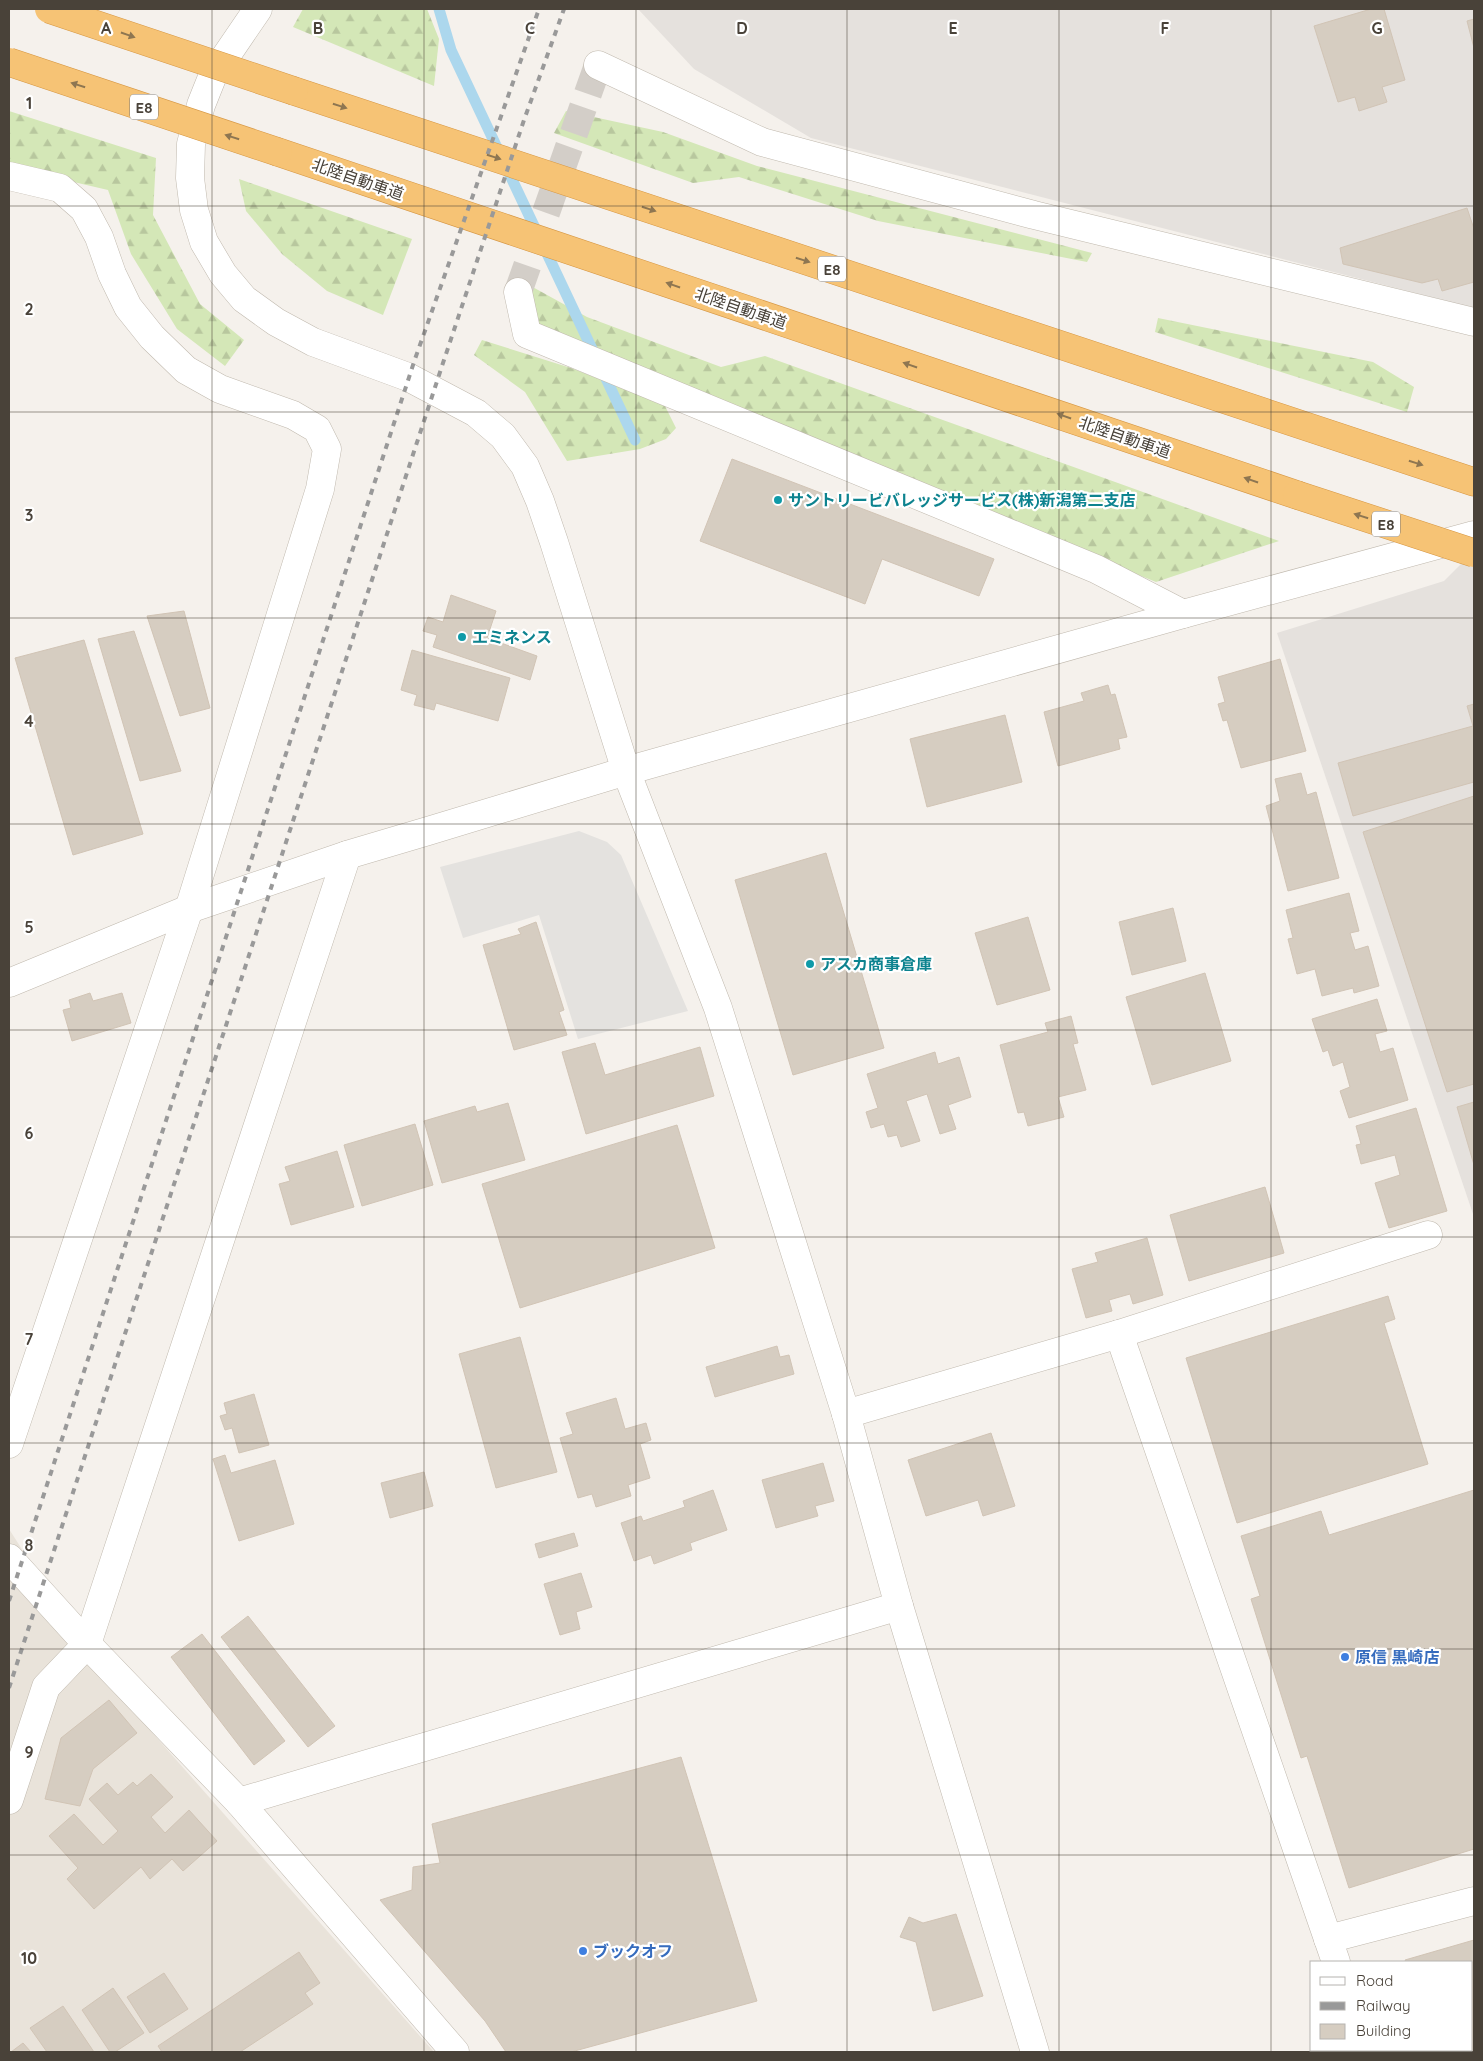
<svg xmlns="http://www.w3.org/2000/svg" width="1483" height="2061" font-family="Quicksand,'Noto Sans JP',sans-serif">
<defs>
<pattern id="forest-firs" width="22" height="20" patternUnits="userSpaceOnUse" patternTransform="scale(1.25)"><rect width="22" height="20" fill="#d4e7b7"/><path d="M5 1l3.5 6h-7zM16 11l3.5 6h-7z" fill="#b8c79e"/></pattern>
</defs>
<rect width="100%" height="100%" fill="#f5f1ec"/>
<polygon fill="#e9e3da" points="9,1529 104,1678 434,2052 9,2052"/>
<g fill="#e5e1dd">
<polygon points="638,9 1474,9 1474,308 811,138 694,69"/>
<polygon points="1474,551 1474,1217 1277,633 1444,581"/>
</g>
<g fill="url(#forest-firs)">
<polygon points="303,9 427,9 439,39 434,86 293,27"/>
<polygon points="9,111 156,158 153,215 200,304 244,340 225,366 177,329 131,254 108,190 9,167"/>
<polygon points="566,111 663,132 757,166 1092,253 1087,262 878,221 739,177 693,183 554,133"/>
<polygon points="239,179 412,239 383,315 327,291 282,254 246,211"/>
<polygon points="529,285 587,317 721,367 765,356 1279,541 1156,582 540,331"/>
<polygon points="1158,318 1373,362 1414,387 1407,412 1155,332"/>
<polygon points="482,340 571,368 664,404 676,428 666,439 640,449 567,461 525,392 474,355"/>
</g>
<polygon fill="#e4e2df" points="579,831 607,842 621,855 688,1011 578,1039 539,915 463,938 440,867"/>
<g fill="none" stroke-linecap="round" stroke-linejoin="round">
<polyline stroke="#acd7ed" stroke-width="11" points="439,9 451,50 635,440"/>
</g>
<g fill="#d6cdc1" stroke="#d1c4b5">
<polygon points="1371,9 1384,9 1405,80 1382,87 1387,102 1359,111 1355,97 1338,102 1314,26"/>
<polygon points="1474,19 1474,48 1467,21"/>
<polygon points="1467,208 1474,229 1474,282 1442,291 1438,279 1422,283 1343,264 1340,248"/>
<polygon points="732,459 994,559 979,596 882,559 865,604 700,541"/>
<polygon points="451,595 496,611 487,638 537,656 530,680 433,647 437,635 423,631 428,617 443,622"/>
<polygon points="184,611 210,708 180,716 147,616"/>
<polygon points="134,631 181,771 140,781 98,639"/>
<polygon points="84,640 143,834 73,855 15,658"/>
<polygon points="412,650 510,678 498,721 436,703 434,710 414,705 417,695 401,690"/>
<polygon points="1280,659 1306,751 1241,768 1227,720 1223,721 1218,704 1225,702 1218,677"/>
<polygon points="1108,685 1111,695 1115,694 1127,737 1118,739 1120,749 1058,766 1044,712 1084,701 1081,693"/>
<polygon points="1474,704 1474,782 1353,816 1338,763 1473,726 1467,706"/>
<polygon points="1005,715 1022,782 927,807 910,739"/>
<polygon points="1301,773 1307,795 1316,792 1339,878 1288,891 1266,806 1280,801 1275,779"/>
<polygon points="1474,796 1474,1084 1447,1092 1363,832"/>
<polygon points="826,853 884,1048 793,1075 735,880"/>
<polygon points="1349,893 1359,931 1350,933 1355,950 1368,946 1379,986 1354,993 1353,988 1322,996 1315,969 1297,974 1288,939 1293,938 1286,910"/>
<polygon points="1173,908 1186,961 1132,975 1119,922"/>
<polygon points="1028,917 1050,990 997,1005 975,933"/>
<polygon points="536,922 564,1010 559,1012 567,1035 514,1050 483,945 521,934 518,929"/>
<polygon points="1205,973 1231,1061 1152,1085 1126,997"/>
<polygon points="90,993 93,1001 122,993 131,1023 72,1041 63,1010 71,1008 69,1000"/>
<polygon points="1377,999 1387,1031 1375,1034 1380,1052 1393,1048 1408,1100 1349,1118 1340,1091 1350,1087 1343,1062 1333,1066 1328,1050 1323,1052 1312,1019"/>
<polygon points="1071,1016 1078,1043 1073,1044 1086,1090 1058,1097 1064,1117 1028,1126 1024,1112 1018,1113 1000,1045 1048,1032 1045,1023"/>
<polygon points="595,1043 605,1075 700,1047 714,1096 586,1134 562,1052"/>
<polygon points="935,1052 938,1064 959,1057 971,1097 948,1105 956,1129 940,1134 927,1094 906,1101 920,1141 901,1147 897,1135 888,1137 884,1124 871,1128 866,1112 878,1108 867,1074"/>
<polygon points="1474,1102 1474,1165 1457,1107"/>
<polygon points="508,1103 525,1160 442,1183 424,1121 475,1106 477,1112"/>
<polygon points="1416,1108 1447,1211 1389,1228 1375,1183 1400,1175 1395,1155 1361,1164 1356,1145 1361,1144 1356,1126"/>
<polygon points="415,1124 433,1185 362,1206 344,1145"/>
<polygon points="677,1125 715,1248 520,1308 482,1184"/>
<polygon points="337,1151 354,1207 291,1225 279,1184 290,1181 285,1167"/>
<polygon points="1265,1187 1284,1253 1189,1281 1170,1215"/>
<polygon points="1147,1238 1163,1295 1133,1304 1130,1294 1109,1300 1112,1311 1086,1318 1072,1269 1098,1262 1095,1253"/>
<polygon points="1388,1296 1395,1319 1384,1323 1428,1464 1237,1523 1186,1358"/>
<polygon points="520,1337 557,1472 496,1488 459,1354"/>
<polygon points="777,1346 780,1357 789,1355 794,1374 715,1397 706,1367"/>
<polygon points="254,1394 269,1445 239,1453 232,1428 225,1430 220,1416 227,1414 224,1403"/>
<polygon points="616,1398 625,1429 646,1423 651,1440 640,1444 650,1478 628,1485 631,1496 596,1507 592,1494 578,1498 560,1438 573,1434 566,1413"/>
<polygon points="991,1433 1015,1506 983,1516 978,1500 926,1516 908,1460"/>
<polygon points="225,1455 231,1473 275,1460 294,1524 239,1541 213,1459"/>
<polygon points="823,1463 834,1501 815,1506 818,1516 776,1528 762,1480"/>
<polygon points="424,1472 433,1506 390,1518 381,1483"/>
<polygon points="713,1490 727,1530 690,1543 692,1550 654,1564 651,1555 634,1561 621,1523 641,1516 643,1521 685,1507 683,1501"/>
<polygon points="1474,1490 1474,1849 1349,1888 1307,1756 1301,1758 1251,1599 1260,1596 1241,1536 1321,1511 1329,1535"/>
<polygon points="574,1533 578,1546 539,1558 535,1544"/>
<polygon points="581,1573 592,1607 576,1612 580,1629 560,1635 544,1584"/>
<polygon points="248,1616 335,1726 308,1747 221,1637"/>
<polygon points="202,1634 285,1741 254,1765 171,1657"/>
<polygon points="109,1700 137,1733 93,1769 80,1806 45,1799 61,1738"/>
<polygon points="681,1757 757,2001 571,2052 506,2052 485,2021 380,1900 412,1890 413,1867 440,1863 432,1824"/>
<polygon points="151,1774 173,1797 151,1817 165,1833 189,1810 217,1841 183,1871 172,1859 150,1879 141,1867 94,1909 67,1879 78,1868 49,1836 74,1814 103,1845 118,1831 89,1799 107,1783 118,1795 133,1782 137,1786"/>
<polygon points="956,1914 983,1996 933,2011 916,1942 900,1937 909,1917 923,1923"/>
<polygon points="1474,1940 1474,2052 1412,2052 1412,2050 1472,2050 1472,1962 1406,1962 1405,1960"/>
<polygon points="299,1952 320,1983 305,1993 313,2004 240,2052 162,2052 158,2046"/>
<polygon points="164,1973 188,2009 150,2033 127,1997"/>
<polygon points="113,1988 144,2033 115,2052 110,2052 82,2010"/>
<polygon points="63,2006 94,2052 47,2052 30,2028"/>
<polygon points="23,2043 31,2052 11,2052"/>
</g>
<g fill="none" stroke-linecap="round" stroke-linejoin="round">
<polyline stroke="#d3cec8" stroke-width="28" stroke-dasharray="28 14" stroke-linecap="butt" points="518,292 598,65"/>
<g stroke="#c0b9ae" stroke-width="29">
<g id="minor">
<polyline points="258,9 213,75 201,105 191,144 190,178 194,210 204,242 223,274 244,299 276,322 313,342 408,377 476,413 503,436 525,466 540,501 554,542 626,771 718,1008 846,1414 899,1606 1035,2052"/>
<polyline points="598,65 762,142 1034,215 1474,322"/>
<polyline points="9,176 60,188 84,209 99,237 112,274 128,307 152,337 186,370 220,389 293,415 317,429 327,449 320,489 189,909 9,1444"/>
<polyline points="518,292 527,334 1096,569 1183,614"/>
<polyline points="347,855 87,1644 239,1802 455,2052"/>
<polyline points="9,983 189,909 347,855 428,831 626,771 1183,614 1474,535"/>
<polyline points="1119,1334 1336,1962"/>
<polyline points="846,1414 1119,1334 1428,1235"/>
<polyline points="9,1558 87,1644 46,1687 9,1800"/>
<polyline points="239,1802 899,1606"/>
<polyline points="1328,1939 1474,1901"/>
<polyline points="1364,2050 1365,2052"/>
</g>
</g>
<g stroke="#d69744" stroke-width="29">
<g id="highway">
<polyline points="294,91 1474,482"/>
<polyline points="278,152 1297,495"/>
</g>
</g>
<use href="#minor" stroke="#fff" stroke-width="28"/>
<use href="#highway" stroke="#f6c375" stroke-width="28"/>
<g stroke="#999" stroke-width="4" stroke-dasharray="6 6" stroke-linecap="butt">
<polyline points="9,1601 415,359 539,9"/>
<polyline points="9,1688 442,366 524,120 564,9"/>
</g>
<g stroke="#d69744" stroke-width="29" stroke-linecap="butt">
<g id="highway-bridge">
<polyline points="49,9 294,91"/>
<polyline points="9,62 278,152"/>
<polyline points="1297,495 1474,553"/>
</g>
</g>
<use href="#highway-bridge" stroke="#f6c375" stroke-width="28"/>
</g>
<defs><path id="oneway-solid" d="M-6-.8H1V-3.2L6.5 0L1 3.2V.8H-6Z" transform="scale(1.25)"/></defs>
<g fill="#8e7651">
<use href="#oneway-solid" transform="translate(128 35) rotate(19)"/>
<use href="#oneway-solid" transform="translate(78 85) rotate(-162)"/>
<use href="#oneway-solid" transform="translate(340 106) rotate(18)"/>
<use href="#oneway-solid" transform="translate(232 137) rotate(-162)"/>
<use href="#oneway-solid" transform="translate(494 157) rotate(18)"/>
<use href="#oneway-solid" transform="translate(649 209) rotate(18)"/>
<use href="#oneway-solid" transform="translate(803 260) rotate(18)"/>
<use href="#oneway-solid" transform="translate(673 285) rotate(-161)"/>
<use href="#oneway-solid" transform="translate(910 365) rotate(-161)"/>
<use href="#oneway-solid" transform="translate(1064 416) rotate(-161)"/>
<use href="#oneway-solid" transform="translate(1416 463) rotate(18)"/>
<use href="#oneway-solid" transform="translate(1251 480) rotate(-161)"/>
<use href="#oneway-solid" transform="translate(1361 516) rotate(-162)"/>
</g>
<path fill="none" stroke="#494239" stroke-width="1" stroke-opacity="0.55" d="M212,9V2052M424,9V2052M636,9V2052M847,9V2052M1059,9V2052M1271,9V2052M9,206H1474M9,412H1474M9,618H1474M9,824H1474M9,1030H1474M9,1237H1474M9,1443H1474M9,1649H1474M9,1855H1474"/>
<g fill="#0f9aa8" stroke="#fff" stroke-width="2">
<circle cx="778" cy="500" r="5"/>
<circle cx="462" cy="637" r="5"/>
<circle cx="810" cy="964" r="5"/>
</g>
<g fill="#3f7fe0" stroke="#fff" stroke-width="2">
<circle cx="1345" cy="1657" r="5"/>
<circle cx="583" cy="1951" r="5"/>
</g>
<g text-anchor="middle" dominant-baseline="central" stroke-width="4.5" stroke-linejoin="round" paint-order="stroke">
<g fill="#fff" stroke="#807b74" stroke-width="1">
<rect x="130" y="94.5" width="28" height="25" rx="4"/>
<rect x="818" y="256.5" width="28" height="25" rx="4"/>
<rect x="1372" y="511.5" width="28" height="25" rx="4"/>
</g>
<g font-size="15" font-weight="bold" fill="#494239">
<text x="144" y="107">E8</text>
<text x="832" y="269">E8</text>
<text x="1386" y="524">E8</text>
</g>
<g font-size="16" fill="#494239" stroke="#fff">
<text transform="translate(358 179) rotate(19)">北陸自動車道</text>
<text transform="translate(741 308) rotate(19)">北陸自動車道</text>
<text transform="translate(1125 437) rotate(19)">北陸自動車道</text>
</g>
<g font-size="16" font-weight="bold" fill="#0d838f" stroke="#fff" text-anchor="start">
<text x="788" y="500">サントリービバレッジサービス(株)新潟第二支店</text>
<text x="472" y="637">エミネンス</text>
<text x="820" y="964">アスカ商事倉庫</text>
</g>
<g font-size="16" font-weight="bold" fill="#366cbe" stroke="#fff" text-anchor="start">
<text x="1355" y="1657">原信 黒崎店</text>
<text x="593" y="1951">ブックオフ</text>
</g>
</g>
<g font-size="16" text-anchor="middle" font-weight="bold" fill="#494239" stroke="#fff" stroke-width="4.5" stroke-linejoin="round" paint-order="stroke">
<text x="106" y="34">A</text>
<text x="318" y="34">B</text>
<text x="530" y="34">C</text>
<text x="742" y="34">D</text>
<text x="953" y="34">E</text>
<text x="1165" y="34">F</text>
<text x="1377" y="34">G</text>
<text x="29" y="109">1</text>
<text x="29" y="315">2</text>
<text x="29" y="521">3</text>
<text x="29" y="727">4</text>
<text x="29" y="933">5</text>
<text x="29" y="1139">6</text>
<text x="29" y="1345">7</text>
<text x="29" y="1551">8</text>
<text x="29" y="1758">9</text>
<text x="29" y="1964">10</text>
</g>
<rect width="1483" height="2061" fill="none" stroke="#494239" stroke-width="20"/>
<rect x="1310" y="1961" width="162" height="90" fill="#ffffff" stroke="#b6b3b0"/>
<rect x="1320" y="1977" width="25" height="8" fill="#ffffff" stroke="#b6b3b0"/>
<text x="1356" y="1986" font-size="15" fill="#494239">Road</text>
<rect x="1320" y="2002" width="25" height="8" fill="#999999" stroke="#b6b3b0"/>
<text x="1356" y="2011" font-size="15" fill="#494239">Railway</text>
<rect x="1320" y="2024" width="25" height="15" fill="#d6cdc1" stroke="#b6b3b0"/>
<text x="1356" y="2036" font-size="15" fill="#494239">Building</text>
</svg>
